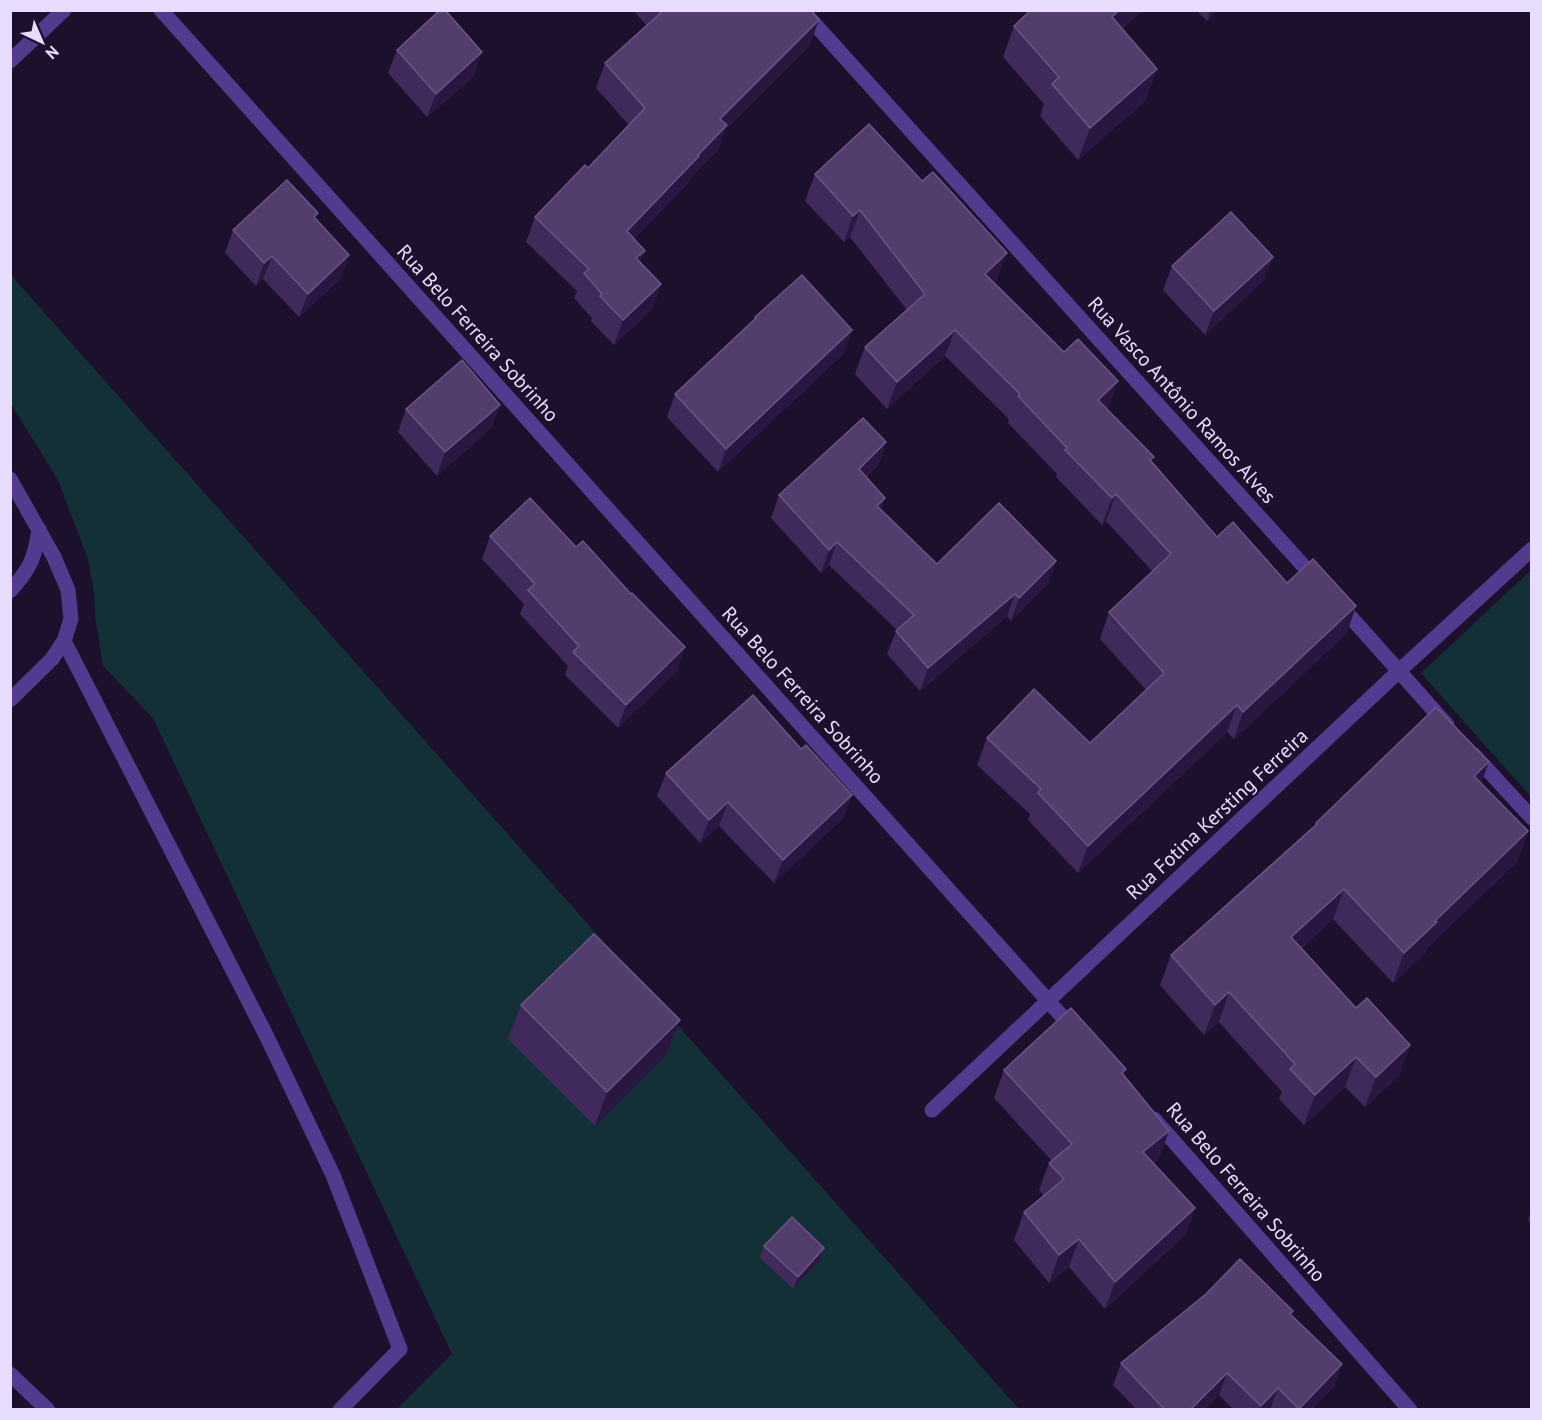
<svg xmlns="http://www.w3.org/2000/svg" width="1542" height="1420" font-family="'PT Sans',sans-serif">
<rect width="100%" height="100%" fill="#1d102d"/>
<g fill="#133037">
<polygon points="10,274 1019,1409 397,1409 452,1354 153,718 103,666 95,615 94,592 88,559 58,480 11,404"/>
<polygon points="1531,570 1531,797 1421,673"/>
</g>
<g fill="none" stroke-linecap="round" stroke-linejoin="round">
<g stroke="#523a8e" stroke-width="15">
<polyline points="161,10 1076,1032"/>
<polyline points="802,10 1318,582"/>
<polyline points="10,61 64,10"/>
<polyline points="10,479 54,557 68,590 71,619 64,641 52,659 10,700"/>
<path d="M10,591C30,569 35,558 39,529"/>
<polyline points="1339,604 1447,725"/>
<polyline points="64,641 267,1037 333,1175 400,1349 340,1410"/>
<polyline points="1473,754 1532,818"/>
<polyline points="932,1110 1399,671 1532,549"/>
<polyline points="1154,1119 1410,1410"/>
<polyline points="10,1374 48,1410"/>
</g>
</g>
<g fill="#402a5b">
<polygon points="633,10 810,10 810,45 725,130 718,150 692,176 690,181 634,239 640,263 661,284 652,309 614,345 591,321 592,318 574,298 577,291 526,242 535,217 588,168 629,125 596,88 605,63 647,26"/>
<polygon points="1031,10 1143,10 1122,29 1146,100 1078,160 1040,116 1044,104 1003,57 1014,26"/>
<polygon points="1196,10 1217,10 1207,21"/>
<polygon points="397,50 474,76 427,117 388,73"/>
<polygon points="815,174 997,280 994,283 1108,408 1107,409 1217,537 1287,583 1347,633 1234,739 1227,732 1078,873 1028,820 1030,814 977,765 987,738 1090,743 1146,690 1100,639 1109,612 1153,572 1106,521 1102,525 1056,477 1057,474 1008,423 1009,419 945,356 887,409 855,374 865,347 907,310 850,237 844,242 805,201"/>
<polygon points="316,219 341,278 299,317 263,279 256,286 225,253 233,230"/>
<polygon points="1273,257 1264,280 1205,335 1163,290 1172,266"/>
<polygon points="755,317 844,353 718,472 667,417 675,394 754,320"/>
<polygon points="500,405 491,428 437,476 398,432 406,409"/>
<polygon points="886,442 878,465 866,477 881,510 937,564 1056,561 1048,584 1011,621 1007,616 920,691 887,654 896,631 897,630 829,565 821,573 771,518 779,495"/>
<polygon points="490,536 576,547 677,671 618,728 565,675 568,666 520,614 524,604 482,559"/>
<polygon points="801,749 852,795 843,818 774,883 719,826 700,843 657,796 666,773"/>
<polygon points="1489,762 1481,783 1528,831 1517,862 1427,948 1426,952 1393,983 1333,919 1302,948 1356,1008 1410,1045 1399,1076 1365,1107 1345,1087 1304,1125 1279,1099 1282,1092 1219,1022 1204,1035 1160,985 1171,955 1314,826 1316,823"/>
<polygon points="521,1005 680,1020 667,1054 595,1126 508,1039"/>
<polygon points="1004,1070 1124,1076 1159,1159 1153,1163 1195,1208 1185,1235 1105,1309 1069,1267 1049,1283 1014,1240 1024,1212 1044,1196 1039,1190 1049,1163 1052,1161 994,1098"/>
<polygon points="1532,1211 1532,1223 1528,1220"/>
<polygon points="764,1246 824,1248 820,1260 793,1289 760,1258"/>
<polygon points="1291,1316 1342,1364 1334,1386 1311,1410 1234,1410 1219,1395 1204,1410 1137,1410 1113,1385 1121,1363"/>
</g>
<g fill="#2a1741">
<polygon points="1119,10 1143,10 1100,48 1112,17"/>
<polygon points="1211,10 1217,10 1207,21"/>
<polygon points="819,20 810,45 725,130 718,150 692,176 690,181 618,256 627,231 698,155 720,119"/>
<polygon points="482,52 474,76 427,117 436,94"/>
<polygon points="1157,69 1146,100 1078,160 1090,128"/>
<polygon points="860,210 850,237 844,242 853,216"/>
<polygon points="645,251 635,276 636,258"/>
<polygon points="1007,253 997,280 975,301 985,274"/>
<polygon points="349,255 341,278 299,317 308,294"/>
<polygon points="272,256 263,279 256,286 264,263"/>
<polygon points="1273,257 1264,280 1205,335 1214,311"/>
<polygon points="661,284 652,309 614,345 623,320"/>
<polygon points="852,330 844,353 718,472 726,449"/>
<polygon points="955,330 945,356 887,409 897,382"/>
<polygon points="1118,381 1108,408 1088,426 1098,400"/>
<polygon points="500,405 491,428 437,476 445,452"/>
<polygon points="886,442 878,465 850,491 859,469"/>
<polygon points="1116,494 1106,521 1102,525 1112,498"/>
<polygon points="885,498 877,521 877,506"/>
<polygon points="837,542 829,565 821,573 829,550"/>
<polygon points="1056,561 1048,584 1011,621 1019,598"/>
<polygon points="1015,594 1007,616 920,691 928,668"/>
<polygon points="1356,606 1347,633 1234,739 1243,712"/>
<polygon points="685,647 677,671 618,728 626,705"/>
<polygon points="1237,705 1227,732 1078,873 1088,846"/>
<polygon points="1489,762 1478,792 1474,776"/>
<polygon points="852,795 843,818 774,883 783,860"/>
<polygon points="728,802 719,826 700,843 709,820"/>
<polygon points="1528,831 1517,862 1427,948 1426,952 1393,983 1404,953 1435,921"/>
<polygon points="1344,889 1333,919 1280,967 1291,937"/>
<polygon points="1229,992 1219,1022 1204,1035 1215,1005"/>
<polygon points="680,1020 667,1054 595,1126 607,1092"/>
<polygon points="1410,1045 1399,1076 1365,1107 1376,1077"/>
<polygon points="1356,1057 1345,1087 1304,1125 1315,1095"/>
<polygon points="1169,1131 1159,1159 1133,1180 1143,1152"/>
<polygon points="1195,1208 1185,1235 1105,1309 1115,1282"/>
<polygon points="1079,1239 1069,1267 1049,1283 1059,1255"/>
<polygon points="824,1248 820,1260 793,1289 798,1277"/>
<polygon points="1342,1364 1334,1386 1311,1410 1298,1410"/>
<polygon points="1227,1373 1219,1395 1204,1410 1190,1410"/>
<polygon points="1278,1388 1270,1410 1259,1410 1261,1406"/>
</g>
<g fill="#523d6d" stroke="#6a5684" stroke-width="1.5">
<polygon points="440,10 445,10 482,52 436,94 397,50"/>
<polygon points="664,10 810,10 819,20 720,119 727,125 698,155 699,156 627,231 645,251 636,258 661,284 623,320 600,296 602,294 584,273 589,269 535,217 585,165 588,168 645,108 605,63"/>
<polygon points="1031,10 1119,10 1112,17 1157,69 1090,128 1052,84 1059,77 1014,26"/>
<polygon points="869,124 922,181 933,172 1007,253 985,274 1064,352 1078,339 1118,381 1098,400 1154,457 1150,460 1217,537 1233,522 1287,583 1313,559 1356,606 1243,712 1237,705 1088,846 1038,793 1041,789 987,738 1034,689 1090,743 1164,673 1109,612 1171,554 1116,494 1112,498 1065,450 1067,448 1018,396 1020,394 955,330 897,382 865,347 925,294 860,210 853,216 815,174"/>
<polygon points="287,180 318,213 314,217 349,255 308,294 272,256 264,263 233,230"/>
<polygon points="1231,212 1273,257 1214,311 1172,266"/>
<polygon points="802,275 852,330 726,449 675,394 756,318 755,317"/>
<polygon points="462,360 500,405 445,452 406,409"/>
<polygon points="863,418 886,442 859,469 885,498 877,506 937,564 999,503 1056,561 1019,598 1015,594 928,668 896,631 914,615 837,542 829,550 779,495"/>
<polygon points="530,498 576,547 583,541 631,594 632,593 685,647 626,705 573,652 579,646 528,590 535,584 490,536"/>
<polygon points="753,695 801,749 806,745 852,795 783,860 728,802 709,820 666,773"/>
<polygon points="1436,707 1489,762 1474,776 1528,831 1435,921 1437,922 1404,953 1344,889 1291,937 1356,1008 1367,998 1410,1045 1376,1077 1356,1057 1315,1095 1290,1069 1295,1064 1229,992 1215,1005 1171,955 1317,824 1316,823"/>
<polygon points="594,934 680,1020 607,1092 521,1005"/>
<polygon points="1071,1008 1126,1069 1122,1073 1169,1131 1143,1152 1195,1208 1115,1282 1079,1239 1059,1255 1024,1212 1064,1179 1049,1163 1072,1144 1004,1070"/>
<polygon points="792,1217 824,1248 798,1277 764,1246"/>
<polygon points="1240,1259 1293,1311 1290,1314 1342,1364 1299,1409 1278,1388 1261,1406 1227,1373 1190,1410 1165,1410 1121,1363 1206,1294"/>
</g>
<g text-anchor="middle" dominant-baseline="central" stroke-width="4.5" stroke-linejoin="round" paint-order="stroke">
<g font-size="20" fill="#e9ddff" stroke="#1d102d">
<text transform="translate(478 333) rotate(48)">Rua Belo Ferreira Sobrinho</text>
<text transform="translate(1182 400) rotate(48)">Rua Vasco Antônio Ramos Alves</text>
<text transform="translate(803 695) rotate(48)">Rua Belo Ferreira Sobrinho</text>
<text transform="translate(1217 814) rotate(-43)">Rua Fotina Kersting Ferreira</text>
<text transform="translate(1246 1192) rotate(49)">Rua Belo Ferreira Sobrinho</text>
</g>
</g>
<rect width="1542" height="1420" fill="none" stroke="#e9ddff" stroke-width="24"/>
<g transform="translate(42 42) rotate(136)" stroke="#1d102d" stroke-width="4.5" paint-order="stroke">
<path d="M0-4.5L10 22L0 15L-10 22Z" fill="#e9ddff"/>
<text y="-9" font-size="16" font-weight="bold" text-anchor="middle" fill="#e9ddff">N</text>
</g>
</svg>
